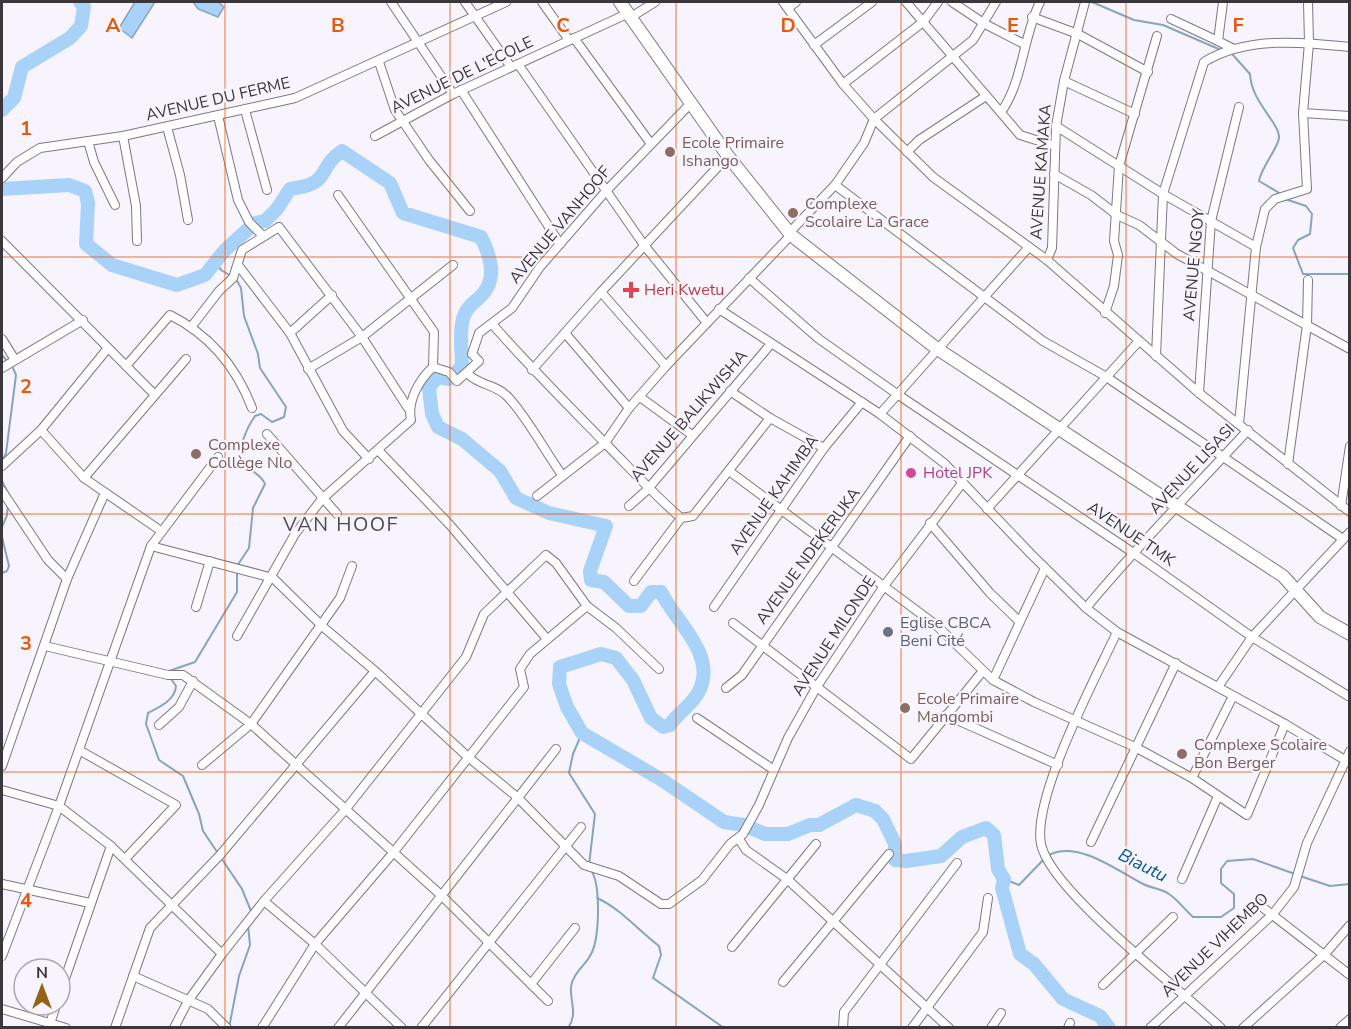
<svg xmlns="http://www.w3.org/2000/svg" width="1351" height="1029" font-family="'Nunito Sans',sans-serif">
<rect width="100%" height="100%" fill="#f8f4fe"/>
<g fill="#a9d2f8" stroke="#87a4c0" stroke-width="1.5">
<polygon points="135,2 155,2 132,38 119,28"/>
<polygon points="193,2 218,2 224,7 218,17 198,9"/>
</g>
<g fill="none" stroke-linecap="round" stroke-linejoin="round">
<g stroke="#87a4c0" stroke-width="2">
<polyline points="1092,2 1134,20 1163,25 1221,50"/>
<path d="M1232,54L1250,74C1251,102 1280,123 1279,138C1277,150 1262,166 1259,181L1281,194"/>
<polyline points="1285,199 1306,206 1312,214 1310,234 1298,240 1293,248 1303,274 1350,274"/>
<polyline points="216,261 221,270 231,276"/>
<path d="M236,279L241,288L244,316L258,354L260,368L286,407L284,417L272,422L261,414L255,416C248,426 234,453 245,465C252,472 261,474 265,484L253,508L249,548L237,566"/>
<polyline points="2,355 8,362"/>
<polyline points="2,462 6,453 16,375 12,366"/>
<polyline points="2,481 9,495"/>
<polyline points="2,527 7,515 8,504"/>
<polyline points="2,537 9,566 7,571 2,573"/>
<polyline points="169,671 195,662 237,592 237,570"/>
<path d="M171,679L176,686C175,700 160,707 148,713L146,724L159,760L183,776L199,814L203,831L242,889L251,911"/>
<polyline points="582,733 573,754 569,773 595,814 589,865"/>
<path d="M1049,855C1078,840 1118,871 1143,884C1151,888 1162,889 1169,894C1178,900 1185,910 1193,917H1221L1234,908V894L1221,883V869L1227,861L1253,859L1295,874"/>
<polyline points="1300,876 1330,886 1350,884"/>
<polyline points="1004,879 1019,885 1045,858"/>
<path d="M597,898C621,909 638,930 659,946L661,955L653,978L724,1028"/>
<polyline points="229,1028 239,976 250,945 248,925"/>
<path d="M568,1028C578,1014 570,1002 571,987C572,975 585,965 590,956C600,940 601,885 591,870"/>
</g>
<g stroke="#a9d2f8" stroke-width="14">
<polyline points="2,110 14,98 22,67 70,38 81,26 84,7 80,2"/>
<path d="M2,189L69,185L85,191L88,203L86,244L112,265L177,285L205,275L225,250L255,223L265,221L277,209L290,189C333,184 316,168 342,151L390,183L403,213L481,237C491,257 498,280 480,297C473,303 465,309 463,319C459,332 462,352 462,366L449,379L437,377L429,388L432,414L438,427L462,439L500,471L516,498L549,513L606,526L590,571L591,580L604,582L629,606H641L651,592H661C676,623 719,656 698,693C691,706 678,712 670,725L663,727L651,718L633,680L616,658L601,654L560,667L559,684L567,707L582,733L662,780L724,822L744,825L765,834H788L810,825H819L856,805L875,811L883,819L895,844V860L906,861L941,856L962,837L986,828L994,835L998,869L1004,879L1002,888L1020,954L1034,964L1063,999L1100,1016L1109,1028"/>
</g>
<g stroke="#7d7884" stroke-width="10">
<g id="street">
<polyline points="391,2 453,94"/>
<polyline points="465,2 511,67"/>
<polyline points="542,2 569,40"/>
<polyline points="783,2 843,84 874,119 933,177 1047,260 1199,393 1350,512"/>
<polyline points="906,2 1020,135 1055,146"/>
<polyline points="952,2 985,24 1024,44"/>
<polyline points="1223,2 1218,41 1232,48"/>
<polyline points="788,8 796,2"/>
<polyline points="631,17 655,2"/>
<polyline points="1032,17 1078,34 1148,72"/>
<polyline points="1171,19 1218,41"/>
<polyline points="574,38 651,144"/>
<polyline points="814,45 872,2"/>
<polyline points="379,62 395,110 429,160 470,211"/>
<polyline points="518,64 644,245 707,323"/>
<polyline points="1064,81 1135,114"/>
<polyline points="843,84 923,22 938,2"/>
<polyline points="461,90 560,244"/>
<polyline points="245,110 267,190"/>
<path d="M1001,112C1023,82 1023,36 1040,2"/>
<polyline points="1303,113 1350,116"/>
<polyline points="218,116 238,200 249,222 263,236"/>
<polyline points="1056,126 1163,194 1256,247"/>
<polyline points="167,127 180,175 188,220"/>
<polyline points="123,136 136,206 137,241"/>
<polyline points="375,136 453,94 629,13"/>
<polyline points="88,141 94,162 115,205"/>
<polyline points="907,152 919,140 986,96"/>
<polyline points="1054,174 1091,195 1117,215 1139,225 1177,254 1350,349"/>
<polyline points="2,178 17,162 40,148 123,136 295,98 506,2"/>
<polyline points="835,185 1043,341 1105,376 1343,539"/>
<polyline points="338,195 434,332 433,367"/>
<polyline points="789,233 835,185 864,143 874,119 973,40 996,2"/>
<polyline points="2,241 155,395"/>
<polyline points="1047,260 1052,248 1056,126 1064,81 1085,2"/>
<polyline points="238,265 290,333 343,431 369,459"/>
<polyline points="749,278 819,339 897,394 1132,552 1252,637 1350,697"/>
<polyline points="601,292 666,366"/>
<polyline points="719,309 880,414 944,463 1031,554 1086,608 1117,632 1285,724 1350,763"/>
<polyline points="1105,313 1114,286 1118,255 1114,241 1119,166 1157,36"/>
<path d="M493,325C528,365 566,403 603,441C629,467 653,494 681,518L634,581"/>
<polyline points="192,326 219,291 233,278 242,250 279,227 362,337 408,408"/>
<polyline points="290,333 332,295"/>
<polyline points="565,333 629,408"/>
<polyline points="2,339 15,360"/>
<path d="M1156,356L1163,194L1204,62C1246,36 1303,42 1350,47"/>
<path d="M126,366L170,315C210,335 236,366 252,408"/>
<polyline points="2,368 83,320"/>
<polyline points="308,369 362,337 453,265"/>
<polyline points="532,370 601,292 728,156"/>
<path d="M468,374C480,386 496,384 508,397C529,420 544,450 562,475"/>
<polyline points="730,391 770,418 824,448"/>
<polyline points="1199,393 1211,221 1239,107"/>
<polyline points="640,397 692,435"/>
<polyline points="880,414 1029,247"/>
<polyline points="1239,424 1256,247 1265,209 1275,199 1307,189 1303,113 1309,43 1308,2"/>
<polyline points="41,430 84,478 161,531"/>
<polyline points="267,434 337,514"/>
<polyline points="378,450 450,525 547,639"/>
<polyline points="1288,464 1307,325 1308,280"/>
<polyline points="2,466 41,430 108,348"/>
<polyline points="729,471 936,625 993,680 1034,702 1135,747 1192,778 1247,815 1285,724"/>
<polyline points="84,478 186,359"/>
<polyline points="2,491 48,560 67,579"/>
<polyline points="537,496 605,443 629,408 666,366 791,235"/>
<polyline points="629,506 647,490 770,345"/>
<polyline points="1341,506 1350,446"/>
<polyline points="987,509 1139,341"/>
<polyline points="681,518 693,516 770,418"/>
<polyline points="930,523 990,593 1019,621"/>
<polyline points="151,546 273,578 322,626 375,671 468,757 517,797 584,865 619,876 661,904 669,904 702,880 730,844 743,834 759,805 788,738 816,688 884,586 963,482"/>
<polyline points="196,607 210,561"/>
<polyline points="714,607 824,448 862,402"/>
<path d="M1086,608C1137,546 1194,489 1248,430"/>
<polyline points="733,623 911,759 982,672"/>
<path d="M1117,632C1096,677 1032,797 1041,844C1050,891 1182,990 1221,1028"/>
<path d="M237,636L295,534L322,499L411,420C407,401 419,380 433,367L449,372L457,381L479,361L472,354L479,333L512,308L540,267L606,191L692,102"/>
<polyline points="45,646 168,675 183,675 251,724 442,896 548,1001"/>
<polyline points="993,680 1045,568"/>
<polyline points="1218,687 1252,637 1350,532"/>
<polyline points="726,688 742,675 910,436"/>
<polyline points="946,715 1058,765"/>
<polyline points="697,718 774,770"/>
<polyline points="159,725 179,707 193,681"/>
<polyline points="79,750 176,805 125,859"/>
<polyline points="202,765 251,724 340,598 352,566"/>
<polyline points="2,766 67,579 104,495"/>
<polyline points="1192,778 1233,696"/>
<polyline points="2,790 59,806 111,846 222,954"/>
<polyline points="739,839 746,850 787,879 949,1028"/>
<polyline points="1091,842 1176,663"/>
<polyline points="1182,879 1218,796"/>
<polyline points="2,884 90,903"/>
<polyline points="264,901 315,944 402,1028"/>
<polyline points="1257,903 1350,975"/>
<polyline points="732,947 816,844"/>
<polyline points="2,956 59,806 151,546 218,457"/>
<polyline points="133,976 208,1009 227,1028"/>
<polyline points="783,982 889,854"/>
<polyline points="531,984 575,928"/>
<polyline points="1103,985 1173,917"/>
<polyline points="60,993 111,846"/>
<polyline points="2,1009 66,1028"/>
<polyline points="49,1027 56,1005"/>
<polyline points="115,1028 150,928 220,855 375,671"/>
<polyline points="174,1028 188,1001 222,954 264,901 345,810 466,657 484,614 546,555 556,563 587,606 616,628 659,669"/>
<polyline points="262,1028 315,944 393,853 524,687 520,669 530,654 587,606"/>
<polyline points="338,1028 556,749"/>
<polyline points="421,1028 581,827"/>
<polyline points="843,1028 844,1012 957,863"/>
<polyline points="912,1028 983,932 988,898"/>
<polyline points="991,1028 1001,1013"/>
<polyline points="1068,1028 1070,1023"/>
<polyline points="1150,1028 1273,914 1294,887 1307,843 1350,751"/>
<polyline points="1243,1028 1325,954 1350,925"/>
<polyline points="1340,1028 1350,1019"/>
</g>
</g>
<g stroke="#7d7884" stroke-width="14">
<polyline id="secondary" points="620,2 728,156 791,235 936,348 1283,576 1320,617 1350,634"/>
</g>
<use href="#street" stroke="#fff" stroke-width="8"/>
<use href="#secondary" stroke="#fff" stroke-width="12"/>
</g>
<path fill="none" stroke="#e8590c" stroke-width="1.5" stroke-opacity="0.55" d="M225,2V1028M450,2V1028M676,2V1028M901,2V1028M1126,2V1028M2,257H1350M2,514H1350M2,772H1350"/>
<g fill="#8d6e63" stroke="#f8f4fe" stroke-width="2">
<circle cx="670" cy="152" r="6"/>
<circle cx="793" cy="213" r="6"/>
<circle cx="196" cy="454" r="6"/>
<circle cx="905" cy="708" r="6"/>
<circle cx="1182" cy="754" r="6"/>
</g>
<path fill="#e0444e" stroke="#f8f4fe" stroke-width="2" d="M628 281h6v6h6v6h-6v6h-6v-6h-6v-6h6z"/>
<circle fill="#d1479c" stroke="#f8f4fe" stroke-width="2" cx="911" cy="473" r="6"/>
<circle fill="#6b7280" stroke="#f8f4fe" stroke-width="2" cx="888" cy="632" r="6"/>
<g text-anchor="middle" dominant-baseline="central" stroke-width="4.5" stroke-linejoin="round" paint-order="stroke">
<g font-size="16" fill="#39373c" stroke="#f8f4fe">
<text transform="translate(462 75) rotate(-26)">AVENUE DE L'ECOLE</text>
<text transform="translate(218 99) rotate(-13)">AVENUE DU FERME</text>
<text transform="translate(1041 172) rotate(-86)">AVENUE KAMAKA</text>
<text transform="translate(560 225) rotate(-50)">AVENUE VANHOOF</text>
<text transform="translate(1194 265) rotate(-85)">AVENUE NGOY</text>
<text transform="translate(689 416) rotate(-49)">AVENUE BALIKWISHA</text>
<text transform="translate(1192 469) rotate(-47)">AVENUE LISASI</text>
<text transform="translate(774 495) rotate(-55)">AVENUE KAHIMBA</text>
<text transform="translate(1131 534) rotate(34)">AVENUE TMK</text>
<text transform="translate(808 556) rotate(-54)">AVENUE NDEKERUKA</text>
<text transform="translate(834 636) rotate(-57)">AVENUE MILONDE</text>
<text transform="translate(1215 945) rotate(-44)">AVENUE VIHEMBO</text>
</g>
<g font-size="16" fill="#785e54" stroke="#f8f4fe" text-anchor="start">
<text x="682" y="143">Ecole Primaire<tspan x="682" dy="18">Ishango</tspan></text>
<text x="805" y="204">Complexe<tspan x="805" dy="18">Scolaire La Grace</tspan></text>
<text x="208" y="445">Complexe<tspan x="208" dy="18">Collège Nlo</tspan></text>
<text x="917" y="699">Ecole Primaire<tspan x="917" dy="18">Mangombi</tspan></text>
<text x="1194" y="745">Complexe Scolaire<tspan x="1194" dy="18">Bon Berger</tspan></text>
</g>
<g font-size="16" fill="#be3a42" stroke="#f8f4fe" text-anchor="start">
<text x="644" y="290">Heri Kwetu</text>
</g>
<g font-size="16" fill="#b23c85" stroke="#f8f4fe" text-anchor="start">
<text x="923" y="473">Hotel JPK</text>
</g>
<g font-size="16" fill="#5b616d" stroke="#f8f4fe" text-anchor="start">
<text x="900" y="623">Eglise CBCA<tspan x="900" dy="18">Beni Cité</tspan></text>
</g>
<g font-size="18" font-style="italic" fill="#055992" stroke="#f8f4fe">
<text transform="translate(1143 865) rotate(27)">Biautu</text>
</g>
<g font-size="20" letter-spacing="1.5" fill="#4e4a55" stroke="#f8f4fe">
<text x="341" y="524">VAN HOOF</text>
</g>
</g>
<g font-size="20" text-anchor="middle" font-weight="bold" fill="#e8590c" stroke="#f8f4fe" stroke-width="4.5" stroke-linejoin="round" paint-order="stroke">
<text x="113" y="32">A</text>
<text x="338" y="32">B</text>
<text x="563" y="32">C</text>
<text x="788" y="32">D</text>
<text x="1013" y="32">E</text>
<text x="1238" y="32">F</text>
<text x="26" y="135">1</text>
<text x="26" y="393">2</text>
<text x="26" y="650">3</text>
<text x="26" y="907">4</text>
</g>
<rect width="1351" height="1029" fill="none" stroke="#39373c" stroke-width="6"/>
<g transform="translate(42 987)"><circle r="28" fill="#f8f4fe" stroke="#aca8b0" stroke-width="1.5"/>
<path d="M0-4.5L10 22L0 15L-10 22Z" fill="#946313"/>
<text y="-9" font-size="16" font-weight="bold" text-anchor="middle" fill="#39373c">N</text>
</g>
</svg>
